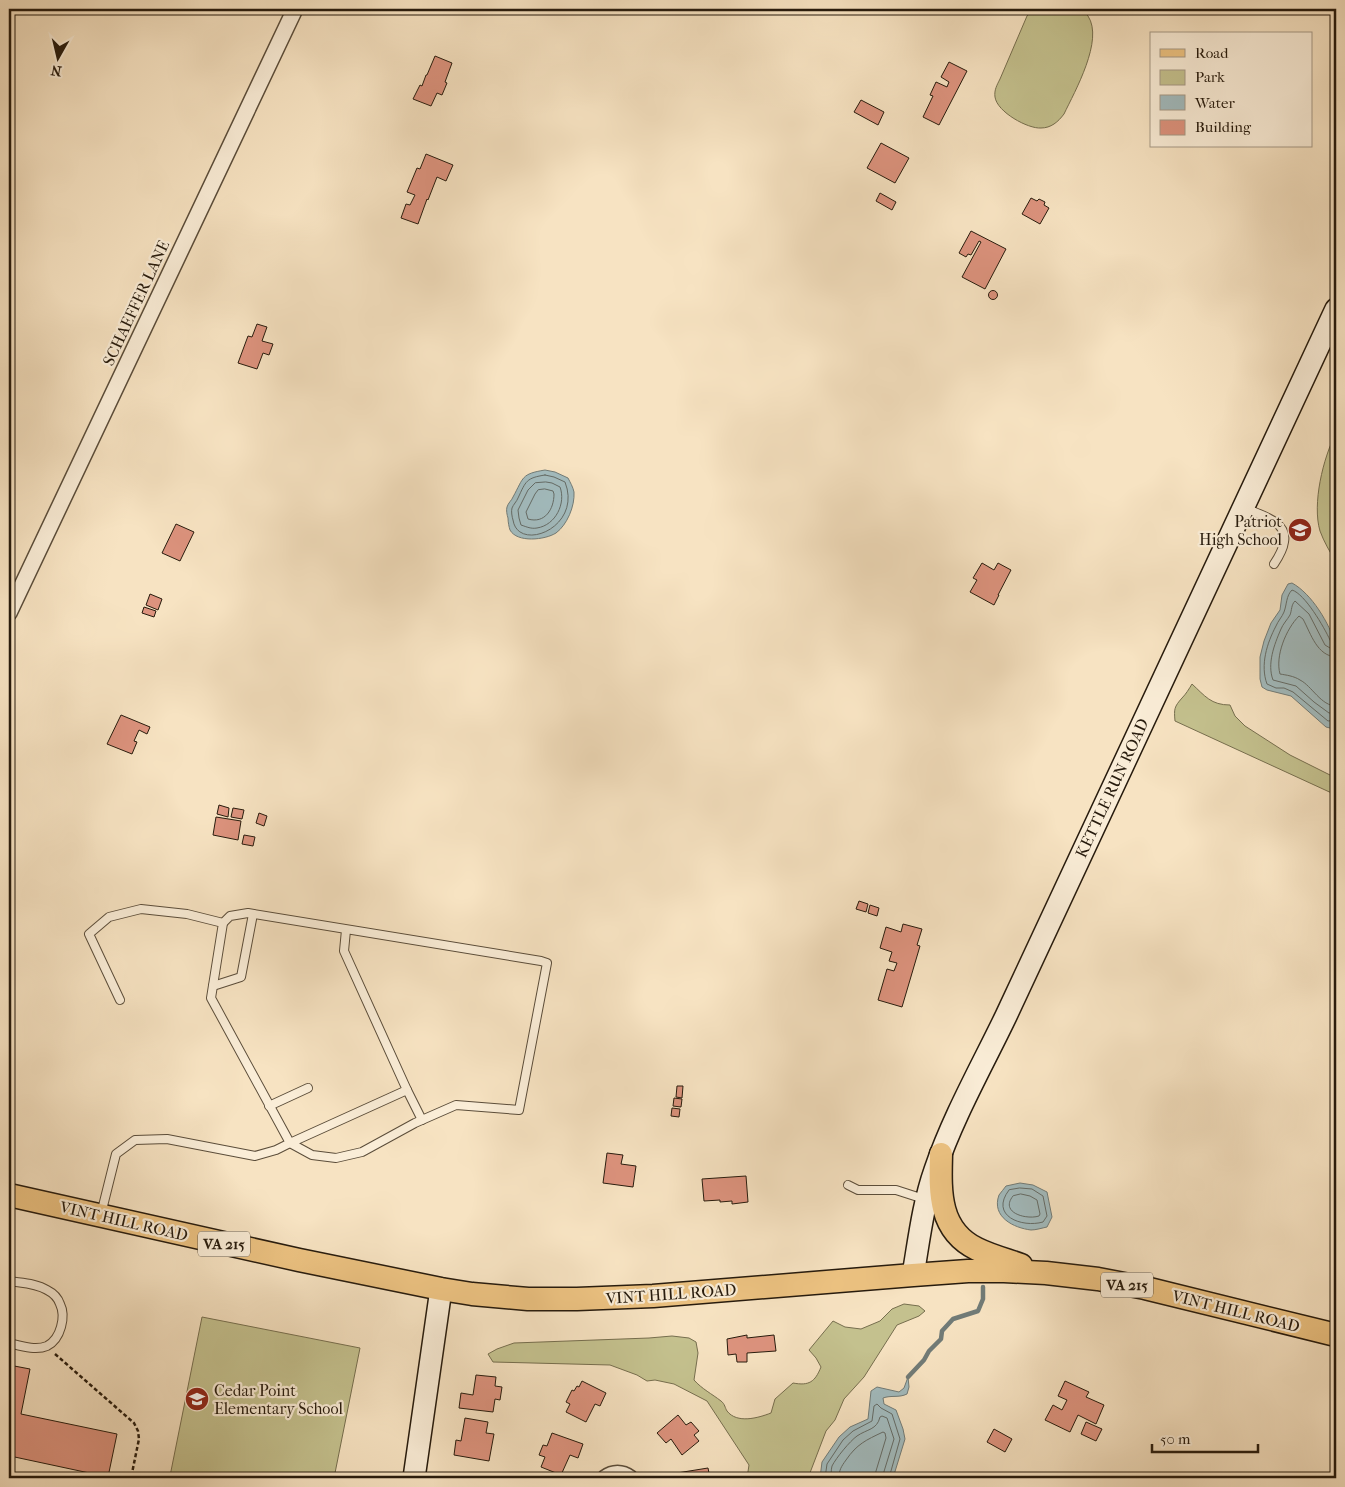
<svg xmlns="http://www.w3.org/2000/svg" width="1345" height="1487" font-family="'IM FELL French Canon',serif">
<rect width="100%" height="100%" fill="#f7e3c2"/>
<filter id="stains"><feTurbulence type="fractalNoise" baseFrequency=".004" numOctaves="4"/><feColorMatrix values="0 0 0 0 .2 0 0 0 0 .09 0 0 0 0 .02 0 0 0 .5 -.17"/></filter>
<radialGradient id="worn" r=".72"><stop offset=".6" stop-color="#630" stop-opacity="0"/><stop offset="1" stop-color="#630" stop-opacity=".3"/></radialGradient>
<g fill="#c4c18e" stroke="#766e4e">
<path d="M1033,9C1042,9 1073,7 1080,9C1083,10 1086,14 1088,16C1104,40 1075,91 1064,114C1058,122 1051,128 1041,128C1028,129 997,112 995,97C994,90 997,85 1000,79L1027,16Z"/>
<path d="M1336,433V562C1330,552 1324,542 1320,531C1312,504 1323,458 1336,433Z"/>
<path d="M1192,684C1205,696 1211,705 1230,705L1235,716L1245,726L1290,755L1336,778V795L1175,721C1174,709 1174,707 1182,698C1186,694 1189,689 1192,684Z"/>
<path d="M904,1304L919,1306L925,1311L919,1316L897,1325L864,1377L844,1399L835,1420L826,1431L808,1478H747L749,1465L707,1401L674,1384L655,1380L647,1381L637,1375L610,1365L493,1362L488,1354L497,1349L514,1343L649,1338L672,1336L689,1338L696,1342L698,1353L694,1380C702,1389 712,1394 721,1401C725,1404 725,1408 727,1411C737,1424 758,1418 771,1413L775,1399L793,1383C809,1386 815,1382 821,1367L816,1358L809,1350L833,1321L845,1327L861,1329L880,1321L892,1309Z"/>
<polygon points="202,1317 360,1348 334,1478 183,1478 170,1476"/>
</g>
<g fill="#a2bbbe" stroke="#717b77">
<path d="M545,470L555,472L568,478C570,482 573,487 574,492C575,506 567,525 556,533C545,540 517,543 510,530C509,527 508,522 508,518C507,515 506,510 507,507C508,503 512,500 513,497C524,477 521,474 545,470Z"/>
<path d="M1292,583C1312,594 1329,623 1336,645V722L1330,728L1326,727L1291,696L1267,690L1262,687L1260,679V657L1264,641L1271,623L1280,610L1282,595L1288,584Z"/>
<path d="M1020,1183L1033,1185L1047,1192L1052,1217L1047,1227C1042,1228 1036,1230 1031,1230C1014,1228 991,1217 999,1195C1001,1192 1004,1189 1006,1186Z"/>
<path d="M908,1377L909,1387L907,1394C899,1398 891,1395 883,1398L884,1404L896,1410L903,1429L905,1439L893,1478H820L822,1462L839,1437L850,1427L868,1419L871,1391L877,1387L899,1392L904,1388Z"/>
</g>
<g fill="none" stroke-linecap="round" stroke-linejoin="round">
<g stroke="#646b66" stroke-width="1">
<path d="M545,475L554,477L565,482C583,528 518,553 513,520C512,517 511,511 512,508C513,505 517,501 518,498C526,481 526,478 545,475Z"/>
<path d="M546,482L552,483L560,487C566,503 556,525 537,528C531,529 527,527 521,525L519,518L518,510L528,490L535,483Z"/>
<path d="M545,489L553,491L554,494C554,509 545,524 528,519L526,512L535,494L538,490Z"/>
<path d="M1336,643H1332L1330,640C1324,627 1305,594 1292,590C1286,596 1287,604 1284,612C1282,617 1278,621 1276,626C1267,643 1260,665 1267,684L1276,688H1284L1293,692L1328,721L1336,720"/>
<path d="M1336,649L1330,648L1325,645L1309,614L1295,601C1291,605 1292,610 1290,615C1287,620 1283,624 1281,629C1274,645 1267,664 1273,680L1296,686L1314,702L1329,713H1336"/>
<path d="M1336,657C1317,656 1311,634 1303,619L1299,616C1286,629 1275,656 1280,674C1286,675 1294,676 1300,680C1312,686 1321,706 1336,706"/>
<path d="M1020,1188L1032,1189L1043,1196L1047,1216L1043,1222C1022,1228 989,1216 1009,1190Z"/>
<path d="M1021,1194L1030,1196L1037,1200L1040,1214L1039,1216C1027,1220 999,1213 1013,1196Z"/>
<polyline points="825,1478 827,1464 843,1440 853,1431 872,1421 874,1406 877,1404 881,1408 892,1414 900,1439 889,1478"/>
<path d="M831,1478C831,1475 831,1470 832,1466C836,1458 850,1441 857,1436C867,1429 877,1430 880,1417L882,1416L887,1418L894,1439L882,1478"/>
<path d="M839,1478C839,1470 841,1467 846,1460C857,1444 866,1440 883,1432L885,1433L886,1438L876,1471L875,1478"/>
</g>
<polyline stroke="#717b77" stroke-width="4.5" points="908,1377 924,1360 929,1351 941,1339 942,1331 953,1319 978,1311 983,1299 983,1287"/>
</g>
<g fill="#dd937e" stroke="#271b0d">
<polygon points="435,56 452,63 445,82 447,83 442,95 437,93 431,106 413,99 420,85 422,86 426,75 427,75"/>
<polygon points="949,62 967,71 939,125 923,117 933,96 930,95 936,82 947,87 949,82 941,77"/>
<polygon points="861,100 884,112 878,125 854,112"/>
<polygon points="881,143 909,158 895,183 867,168"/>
<polygon points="426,154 453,165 446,181 437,177 428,200 427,199 418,224 401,218 406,204 410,205 415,195 407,192 417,168 420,169"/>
<polygon points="880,193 896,202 892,210 876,201"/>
<polygon points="1031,198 1037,201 1039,199 1045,202 1044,205 1049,208 1040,224 1022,214"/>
<polygon points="971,231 1006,249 985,289 962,277 981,242 979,241 971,255 968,254 966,257 959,253"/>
<circle cx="993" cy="295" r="4.5"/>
<polygon points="257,324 267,327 262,341 273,344 269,355 263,353 257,369 238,363 248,336 252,337"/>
<polygon points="176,524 194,532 180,561 162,553"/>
<polygon points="982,563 994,570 998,563 1011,570 998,595 999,595 994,605 970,592 977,580 973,578"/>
<polygon points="150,594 162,599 158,610 146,605"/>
<polygon points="144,607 156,611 154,617 142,613"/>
<polygon points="121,715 150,727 147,734 139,730 134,741 137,742 132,754 107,744"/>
<polygon points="219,805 229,808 228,817 217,814"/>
<polygon points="233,808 244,810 242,819 231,817"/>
<polygon points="259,813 267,816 264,826 256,823"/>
<polygon points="216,817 241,821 238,840 213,835"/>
<polygon points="244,835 255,837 253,846 242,844"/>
<polygon points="859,901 868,904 866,912 856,909"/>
<polygon points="870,905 879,908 877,916 868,913"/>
<polygon points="903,924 922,929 917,945 920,946 902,1007 878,1000 887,969 894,971 897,963 889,961 892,952 880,948 886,927 901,932"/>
<polygon points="677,1086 683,1086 682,1098 676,1097"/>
<polygon points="674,1098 682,1099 681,1107 673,1106"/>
<polygon points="672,1108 680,1109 679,1117 671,1116"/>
<polygon points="607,1153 623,1155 621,1164 636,1166 633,1187 603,1183"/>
<polygon points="746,1176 748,1202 732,1204 732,1201 720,1202 720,1200 704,1201 702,1179"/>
<polygon points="747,1335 747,1338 774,1335 776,1351 747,1353 747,1362 737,1362 736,1354 728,1355 727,1339"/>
<polygon points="9,1365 30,1369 21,1414 117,1434 108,1477 10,1456 9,1462"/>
<polygon points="476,1375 496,1377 495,1386 502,1387 500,1400 495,1399 493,1412 459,1408 461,1393 473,1395"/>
<polygon points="582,1381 606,1393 600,1406 595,1404 586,1422 566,1412 570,1404 566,1402 572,1390 574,1391 577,1386 579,1387"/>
<polygon points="1065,1381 1089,1392 1086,1397 1104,1405 1096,1424 1078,1415 1070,1432 1045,1420 1053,1405 1062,1410 1067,1400 1058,1396"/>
<polygon points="678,1415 686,1425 691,1422 699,1431 694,1435 699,1441 682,1455 671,1439 666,1443 657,1433"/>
<polygon points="465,1418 488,1422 486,1433 494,1434 489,1461 454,1455 456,1440 461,1441"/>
<polygon points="1086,1422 1102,1429 1096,1441 1081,1434"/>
<polygon points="994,1429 1012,1439 1005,1452 987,1442"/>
<polygon points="552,1433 583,1444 578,1458 570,1455 561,1475 541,1467 545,1457 539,1455 543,1445 547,1446"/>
<polygon points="708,1468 710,1478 678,1478 677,1473"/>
</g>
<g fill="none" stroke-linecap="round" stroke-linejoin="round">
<g stroke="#5b4d3a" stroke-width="10">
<g id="lane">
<path d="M1245,508C1260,515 1288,521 1284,542C1283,550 1278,558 1274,564"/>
<polyline points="223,923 230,916 248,913 541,961 547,963 519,1110 456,1105 415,1123 362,1152 336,1158 312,1155 290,1143 407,1090 344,951 346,930"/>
<polyline points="213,986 241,977 253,914"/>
<polyline points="407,1090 422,1120"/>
<polyline points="269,1106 308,1088"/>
<polyline points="848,1185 858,1190 896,1190 924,1199"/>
<polyline points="101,1214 116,1154 135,1140 167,1139 255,1156 276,1150 290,1143 211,998 223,923 187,914 141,909 109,917 89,934 120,1000"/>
<path d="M9,1281C21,1283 36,1283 47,1290C53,1293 58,1298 60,1304C66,1316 61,1339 47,1346C36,1351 21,1346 9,1343"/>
</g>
</g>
<g stroke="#5b4d3a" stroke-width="18">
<g id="street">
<polyline points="9,613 295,9"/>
<path d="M605,1478C613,1472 622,1472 630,1478"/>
</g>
</g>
<g stroke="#271b0d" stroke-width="24">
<g id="secondary">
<path d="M913,1275C919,1240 923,1204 935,1170C953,1117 982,1066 1006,1016L1336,309"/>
<polyline points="414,1478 441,1289"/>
</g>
</g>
<g stroke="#271b0d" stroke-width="25">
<g id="primary">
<path d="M941,1154C940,1191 938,1230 977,1249C991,1256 1007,1260 1021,1265"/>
<polyline points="9,1195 299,1260 441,1289 472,1294 528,1299 577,1299 653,1296 913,1275 968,1271 1004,1271 1046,1273 1098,1279 1145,1288 1336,1335"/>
</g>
</g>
<polyline stroke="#271b0d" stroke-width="2.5" stroke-dasharray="4 2.5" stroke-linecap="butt" points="55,1354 134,1423 138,1431 139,1439 131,1478"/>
<use href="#lane" stroke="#faedd7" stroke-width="8"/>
<use href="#street" stroke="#faedd7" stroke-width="15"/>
<use href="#secondary" stroke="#faedd7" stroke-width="21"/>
<use href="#primary" stroke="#ecc281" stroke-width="22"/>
</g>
<defs>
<g id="school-disc" transform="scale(1.25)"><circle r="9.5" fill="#8f2418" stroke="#faedd7"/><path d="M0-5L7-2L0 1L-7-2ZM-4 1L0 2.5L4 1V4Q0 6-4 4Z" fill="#fff"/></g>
</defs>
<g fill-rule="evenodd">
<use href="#school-disc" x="1300" y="530"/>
<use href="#school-disc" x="197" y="1399"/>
</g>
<g text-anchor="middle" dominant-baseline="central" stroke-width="4.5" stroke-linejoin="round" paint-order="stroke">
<g fill="#faedd7" stroke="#665a4a" stroke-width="1">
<rect x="198" y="1231.5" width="52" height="25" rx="4"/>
<rect x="1101" y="1272.5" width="52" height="25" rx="4"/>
</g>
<g font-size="15" font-weight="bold" fill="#271b0d">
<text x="224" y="1244">VA 215</text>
<text x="1127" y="1285">VA 215</text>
</g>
<g font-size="16" fill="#271b0d" stroke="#faedd7">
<text transform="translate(136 303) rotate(-65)">SCHAEFFER LANE</text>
<text transform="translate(1112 788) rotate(-65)">KETTLE RUN ROAD</text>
<text transform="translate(124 1221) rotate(13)">VINT HILL ROAD</text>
<text transform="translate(671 1294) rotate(-4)">VINT HILL ROAD</text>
<text transform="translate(1236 1311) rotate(14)">VINT HILL ROAD</text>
</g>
<g font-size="16" fill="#271b0d" stroke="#faedd7" text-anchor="end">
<text x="1282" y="521">Patriot<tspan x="1282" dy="18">High School</tspan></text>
<text x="214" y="1390" text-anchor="start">Cedar Point<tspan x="214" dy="18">Elementary School</tspan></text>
</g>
</g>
<rect width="1345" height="1487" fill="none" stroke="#f7e3c2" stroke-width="30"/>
<rect x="10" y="10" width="1325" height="1467" fill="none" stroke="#271b0d" stroke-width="2.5"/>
<rect x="15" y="15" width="1315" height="1457" fill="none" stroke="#271b0d"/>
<rect x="1150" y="32" width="162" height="115" fill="#faedd7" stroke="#a69986"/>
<rect x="1160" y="49" width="25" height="8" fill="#ecc281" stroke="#a69986"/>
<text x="1195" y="58" font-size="15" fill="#271b0d">Road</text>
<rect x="1160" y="70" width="25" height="15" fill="#c4c18e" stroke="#a69986"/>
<text x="1195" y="82" font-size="15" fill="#271b0d">Park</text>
<rect x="1160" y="95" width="25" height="15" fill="#a2bbbe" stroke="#a69986"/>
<text x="1195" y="108" font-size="15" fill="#271b0d">Water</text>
<rect x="1160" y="120" width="25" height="15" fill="#dd937e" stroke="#a69986"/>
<text x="1195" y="132" font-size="15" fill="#271b0d">Building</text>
<g transform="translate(58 58) rotate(188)" stroke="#faedd7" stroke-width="4" paint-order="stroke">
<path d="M0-4L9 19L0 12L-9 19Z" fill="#271b0d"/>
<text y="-8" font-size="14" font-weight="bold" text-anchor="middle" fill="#271b0d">N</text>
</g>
<path d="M1152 1444v8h106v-8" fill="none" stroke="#271b0d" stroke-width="2.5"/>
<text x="1160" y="1444" font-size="15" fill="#271b0d" stroke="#faedd7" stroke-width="4" paint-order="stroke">50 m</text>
<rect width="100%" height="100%" filter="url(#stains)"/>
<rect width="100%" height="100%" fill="url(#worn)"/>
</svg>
